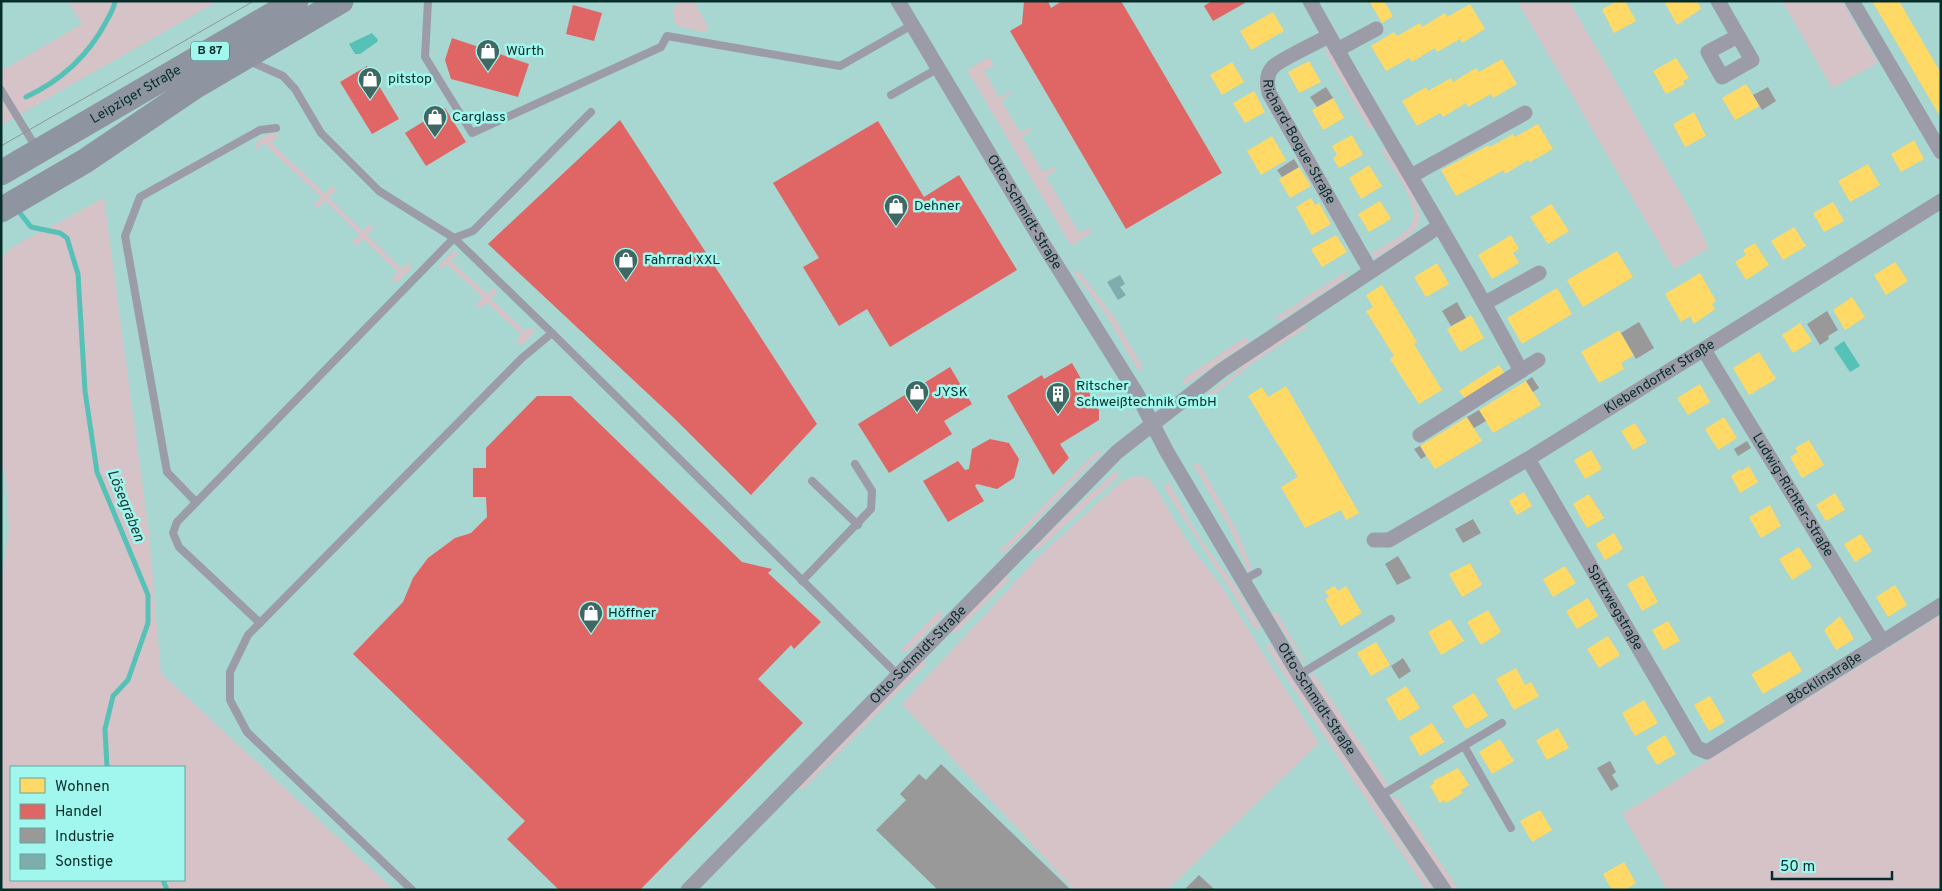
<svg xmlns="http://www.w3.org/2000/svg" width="1942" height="891" font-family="Overpass,sans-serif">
<rect width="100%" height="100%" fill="#a8d6d0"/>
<g fill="#d5c3c8" fill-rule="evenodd">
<polygon points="68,1 218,1 1,125 1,71 82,24"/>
<polygon points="681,1 694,1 709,29 702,32 677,26 674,20 673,8"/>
<polygon points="1517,1 1569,1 1689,208 1709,248 1674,269"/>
<polygon points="1782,1 1842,1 1878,63 1832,88"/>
<polygon points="1323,48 1330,51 1373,126 1370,130"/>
<polygon points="988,57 994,65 984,71 999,97 1010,92 1011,95 1001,100 1020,132 1031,128 1031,131 1022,137 1043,172 1055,167 1056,170 1046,177 1079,233 1090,228 1093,231 1073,245 1070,244 967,70"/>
<polygon points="272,133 279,135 272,143 325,194 332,186 336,190 329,198 363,231 370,224 374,228 367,235 402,269 410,261 411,270 396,283 391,280 398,272 363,239 356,246 352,242 360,235 325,201 318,208 314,205 321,197 263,143 257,150 255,149 258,139"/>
<path d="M1385,148C1395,165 1430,210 1416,228C1406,241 1388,249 1375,258L1371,254C1383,246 1397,239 1407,230C1428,211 1392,168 1381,150Z"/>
<path d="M104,198L149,533L161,673L394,890H6L1,880V585L9,529L6,479L1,462V258L12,247ZM11,767H184V880H11Z"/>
<polygon points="453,251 459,254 451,261 487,294 494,287 497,292 491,299 525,331 534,326 534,333 522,345 515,343 521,334 487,303 480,309 476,305 482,297 447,264 439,270 439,264"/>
<polygon points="1351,268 1341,281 1279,321 1275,318"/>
<polygon points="1077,269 1113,315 1142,366 1139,372 1105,313 1074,273"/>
<polygon points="1303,322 1307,327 1251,364 1204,403 1198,401 1226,381 1249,360"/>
<polygon points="1246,337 1249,342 1185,385 1183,381 1186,377"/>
<polygon points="1096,452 1102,452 1004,553 999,551"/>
<polygon points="1196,463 1200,465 1237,531 1252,569 1248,571 1231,531 1193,464"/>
<polygon points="1117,470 1118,477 1036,552 1032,547"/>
<polygon points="1135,476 1147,477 1157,490 1189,544 1222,587 1319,743 1167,890 1074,890 902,704 1039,556 1122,481"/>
<path d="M1168,481L1199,537L1234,584L1261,628L1256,631C1227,582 1194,537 1164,488Z"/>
<polygon points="1005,576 1011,578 955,634 951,631"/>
<polygon points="940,610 943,614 941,618 907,652 900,651"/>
<polygon points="1276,611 1306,663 1304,664 1272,614"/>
<polygon points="1941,615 1941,890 1667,890 1622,814"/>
<polygon points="1270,644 1433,890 1426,890 1265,646"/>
<polygon points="922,660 927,663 801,791 800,785"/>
<polygon points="1313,672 1388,785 1386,787 1381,785 1310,677"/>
<polygon points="1395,795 1459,890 1453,890 1392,799"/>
</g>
<g fill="#55c1b7">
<polygon points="372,33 378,40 377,42 360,54 355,54 349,44"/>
<polygon points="1844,341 1860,366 1850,372 1834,348"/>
</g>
<g fill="#ffd966">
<polygon points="1369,1 1384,1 1393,16 1382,23"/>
<polygon points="1618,1 1625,1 1636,21 1614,33 1602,9"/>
<polygon points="1664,1 1697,1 1701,9 1677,25"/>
<polygon points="1872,1 1899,1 1941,73 1941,118"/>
<polygon points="1470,4 1485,29 1462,43 1460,39 1437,52 1435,48 1412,62 1409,58 1386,71 1371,46 1394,32 1397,36 1420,23 1422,27 1445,13 1447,17"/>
<polygon points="1273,12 1284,31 1251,50 1240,31"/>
<polygon points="1676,58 1689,78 1683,81 1685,84 1666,94 1653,71"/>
<polygon points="1502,59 1517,84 1493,98 1491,94 1468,107 1466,103 1443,117 1440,113 1417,126 1402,101 1426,87 1428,91 1451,78 1453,82 1476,68 1479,72"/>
<polygon points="1309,61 1321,82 1299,93 1288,72"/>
<polygon points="1232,62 1244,82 1222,95 1210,75"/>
<polygon points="1746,84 1760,106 1735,120 1722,98"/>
<polygon points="1254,91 1265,112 1245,123 1233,103"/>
<polygon points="1333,98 1344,118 1323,130 1312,110"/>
<polygon points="1694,112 1706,136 1685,147 1673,124"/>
<polygon points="1538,124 1553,149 1530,162 1528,160 1505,174 1504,170 1456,196 1441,170 1489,145 1490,147 1513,134 1515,137"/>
<polygon points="1352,135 1363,155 1339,168 1333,158 1337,155 1332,146"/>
<polygon points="1272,136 1286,160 1261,175 1247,151"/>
<polygon points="1914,140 1924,159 1901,172 1891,154"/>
<polygon points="1868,164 1880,185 1850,202 1838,181"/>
<polygon points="1369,165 1382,186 1361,199 1349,178"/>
<polygon points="1299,167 1311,186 1290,198 1279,179"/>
<polygon points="1311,198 1315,205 1319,203 1331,224 1312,235 1296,207"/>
<polygon points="1380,201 1391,219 1369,232 1358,214"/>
<polygon points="1833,202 1844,221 1824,232 1813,213"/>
<polygon points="1551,204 1569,231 1548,244 1530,217"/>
<polygon points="1794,227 1806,246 1783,260 1771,241"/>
<polygon points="1336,235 1347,252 1322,267 1311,249"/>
<polygon points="1511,235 1519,249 1513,253 1519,263 1492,279 1478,255"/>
<polygon points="1755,243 1769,265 1746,280 1735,262 1746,255 1743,250"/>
<polygon points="1617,251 1633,277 1583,307 1567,280"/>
<polygon points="1895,262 1908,281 1886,295 1874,275"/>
<polygon points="1437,263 1449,284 1426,297 1414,277"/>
<polygon points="1700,273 1716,301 1712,304 1715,309 1694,324 1690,316 1681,322 1665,294"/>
<polygon points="1382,285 1417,342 1414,344 1442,390 1419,404 1390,359 1394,356 1366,311 1373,307 1366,295"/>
<polygon points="1557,288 1572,314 1522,344 1507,318"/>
<polygon points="1852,297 1865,317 1845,330 1833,310"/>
<polygon points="1471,315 1484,338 1460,352 1447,329"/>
<polygon points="1800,323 1812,341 1793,353 1782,335"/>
<polygon points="1619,330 1634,355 1621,363 1624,369 1599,383 1581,352"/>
<polygon points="1759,352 1776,379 1749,395 1733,368"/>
<polygon points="1499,365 1505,374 1465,399 1459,391"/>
<polygon points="1526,381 1541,405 1493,433 1479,410"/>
<polygon points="1700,384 1710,402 1688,415 1677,398"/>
<polygon points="1286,386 1359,513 1346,520 1341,510 1305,528 1281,487 1298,477 1248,396 1262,387 1268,397"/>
<polygon points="1467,417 1482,441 1435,469 1420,446"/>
<polygon points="1724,417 1737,438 1718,450 1705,429"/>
<polygon points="1635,423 1647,442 1633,450 1621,431"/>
<polygon points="1809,440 1824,465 1802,478 1790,457 1798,452 1795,448"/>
<polygon points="1591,450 1602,469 1585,479 1574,460"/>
<polygon points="1749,466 1758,482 1740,493 1731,476 1740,469 1741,471"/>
<polygon points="1524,492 1532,506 1517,515 1509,501"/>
<polygon points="1835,493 1845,510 1826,521 1816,505"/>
<polygon points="1589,494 1604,518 1587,528 1573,504"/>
<polygon points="1770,505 1781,526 1761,538 1749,517"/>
<polygon points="1614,533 1623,549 1605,560 1596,544"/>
<polygon points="1861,534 1872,551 1855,562 1844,544"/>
<polygon points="1799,547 1812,567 1792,580 1779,559"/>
<polygon points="1470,563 1482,585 1462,597 1449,574"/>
<polygon points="1565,566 1576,583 1553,597 1543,579"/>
<polygon points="1643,575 1658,602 1642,611 1627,584"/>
<polygon points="1895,585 1907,605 1888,617 1876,597"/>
<polygon points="1335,586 1338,591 1346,586 1362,613 1341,626 1325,599 1329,597 1325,591"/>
<polygon points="1588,598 1598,616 1577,629 1566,611"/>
<polygon points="1488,610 1501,632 1481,645 1467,622"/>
<polygon points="1840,616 1854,639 1836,650 1824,630"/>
<polygon points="1450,619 1464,641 1441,655 1428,632"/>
<polygon points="1668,621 1680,641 1663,650 1652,630"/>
<polygon points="1608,636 1620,655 1599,668 1587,649"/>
<polygon points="1376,642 1390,665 1371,676 1357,653"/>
<polygon points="1790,651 1802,671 1763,694 1751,674"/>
<polygon points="1516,668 1525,685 1531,682 1539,696 1514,710 1496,679"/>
<polygon points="1406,686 1420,708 1399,721 1386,699"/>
<polygon points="1474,693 1488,716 1466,729 1452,706"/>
<polygon points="1710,696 1725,722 1709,731 1694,705"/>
<polygon points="1644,700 1658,723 1635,736 1622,713"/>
<polygon points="1432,723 1444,742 1420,756 1409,737"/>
<polygon points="1558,728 1569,748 1547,760 1536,740"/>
<polygon points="1665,735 1676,754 1657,765 1646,747"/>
<polygon points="1500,739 1514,761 1492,774 1479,752"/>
<polygon points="1458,768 1469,785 1461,790 1463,793 1446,803 1444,800 1440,803 1430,786 1434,783 1433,781"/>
<polygon points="1540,810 1552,830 1532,842 1520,821"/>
<polygon points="1624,862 1636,883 1625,890 1612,890 1603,874"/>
</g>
<g fill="#e06666">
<polygon points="1024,1 1048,1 1051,8 1062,1 1121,1 1222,173 1126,229 1010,31 1022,24"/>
<polygon points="1212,1 1244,1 1245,3 1213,21 1204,6"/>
<polygon points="573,5 602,13 594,41 566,34"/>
<polygon points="452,38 529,64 518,97 451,79 445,60"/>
<polygon points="367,66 399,119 372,134 340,82"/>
<polygon points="445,108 466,142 426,166 405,133"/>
<polygon points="620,120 817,424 751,495 675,419 488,244"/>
<polygon points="878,121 924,197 959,175 1017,270 890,347 867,309 839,326 803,267 819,258 773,183"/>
<polygon points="1072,363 1099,410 1099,420 1060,444 1069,458 1053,475 1007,396 1042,375 1044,379"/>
<polygon points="950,367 972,404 944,421 952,434 889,473 858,424"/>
<polygon points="537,396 571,396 742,562 772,569 768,573 821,622 794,649 791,645 758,679 803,723 640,890 559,890 507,839 525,821 353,654 403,602 413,578 428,558 455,538 471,533 487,517 486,497 473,497 473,468 486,468 486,448"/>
<polygon points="990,439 1009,443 1019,459 1014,478 997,489 977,484 975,486 984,501 948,522 923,481 958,461 965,470 969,469 972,449"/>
</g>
<g fill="#999">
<polygon points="1326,87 1333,98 1317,107 1310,97"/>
<polygon points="1768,87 1776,101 1762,110 1753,95"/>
<polygon points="1294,159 1299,167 1282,177 1277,170"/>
<polygon points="1457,302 1466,318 1451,326 1442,311"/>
<polygon points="1827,311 1838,330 1828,336 1829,339 1820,345 1807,324"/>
<polygon points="1639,322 1654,348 1636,359 1621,333"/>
<polygon points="1532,377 1539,388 1533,392 1526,381"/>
<polygon points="1479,410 1486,421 1474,428 1467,417"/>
<polygon points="1747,441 1751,448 1738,456 1734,449"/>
<polygon points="1420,446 1426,456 1421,459 1414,449"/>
<polygon points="1473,519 1481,533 1463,543 1455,529"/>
<polygon points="1398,556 1411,578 1397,585 1385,564"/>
<polygon points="1403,658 1411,671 1399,679 1391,666"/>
<polygon points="1610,761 1616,772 1612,775 1619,786 1611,791 1597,768"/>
<polygon points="941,764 1071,890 938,890 876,830 906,800 900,794 919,774 926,780"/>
<polygon points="1199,875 1215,890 1184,890"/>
</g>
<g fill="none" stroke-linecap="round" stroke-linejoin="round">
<g stroke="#55c1b7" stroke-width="5">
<path d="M26,97C60,81 88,56 106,22C109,16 114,9 115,1"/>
<polyline points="20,213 31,227 60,233 67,238 78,274 85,391 97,472 148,595 148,623 128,680 113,696 105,729 107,767"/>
<polyline points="163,880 167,890"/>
</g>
</g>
<polygon fill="#7dadad" points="1120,275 1125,284 1120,287 1126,295 1118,300 1107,282"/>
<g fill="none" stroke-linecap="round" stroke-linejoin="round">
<g stroke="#9b9ca8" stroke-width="8">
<polyline points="428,1 425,57 472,133 661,47 667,36 840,66 912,25"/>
<polyline points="249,61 283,76 295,89 321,133 379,191 454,238 473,231 591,112"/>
<polyline points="1,90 37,149"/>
<polyline points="891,95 937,69"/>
<polyline points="812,481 858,525"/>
<polyline points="196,502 167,472 125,236 140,197 260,130 276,128"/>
<polyline points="1243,580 1258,572"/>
<polyline points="802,581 871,509 872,491 855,464"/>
<polyline points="260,623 179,547 173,533 177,522 454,238 552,333"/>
<polyline points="1299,675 1391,619"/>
<polyline points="1464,746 1511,828"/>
<polyline points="1380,796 1502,723"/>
<polyline points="412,890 247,732 230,700 230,672 248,635 522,358 552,333 897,674"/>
</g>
<g stroke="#9b9ca8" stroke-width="15">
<path id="s1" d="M898,1L1042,242L1137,394L1167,452L1299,675L1444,890"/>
<path d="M1310,1C1378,126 1455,245 1521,371"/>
<polyline points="1718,1 1752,60 1722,77 1708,52 1738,36"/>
<polyline points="1852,1 1941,152"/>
<path id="s2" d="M1329,36C1318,42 1279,60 1273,67C1266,74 1267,85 1269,93L1370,270"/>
<polyline points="1337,50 1376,29"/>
<polyline points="1411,176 1525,113"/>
<polyline points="1485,303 1539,273"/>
<path id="s3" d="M1704,350L1882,641"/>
<polyline points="1420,435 1538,360"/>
<path id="s4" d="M1528,459L1697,748L1707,752L1941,605"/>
<path id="s5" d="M1374,540H1389L1528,459L1941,201"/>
<path id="s6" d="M688,890L1117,452L1222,370L1438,227"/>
</g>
<g stroke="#8e95a0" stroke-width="25">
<path id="s7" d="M1,173L296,1"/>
<polyline points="1,210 85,161 196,86 341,1"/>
</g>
<polyline stroke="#8c979d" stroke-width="1" points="1,146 254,1"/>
</g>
<defs>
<g id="shop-pin" transform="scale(1.25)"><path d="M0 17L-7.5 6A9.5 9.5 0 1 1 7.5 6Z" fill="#3f6863" stroke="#a1f7ed"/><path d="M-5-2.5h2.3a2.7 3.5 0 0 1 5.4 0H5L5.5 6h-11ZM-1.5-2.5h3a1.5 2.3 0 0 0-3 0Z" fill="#fff"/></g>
<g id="building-pin" transform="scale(1.25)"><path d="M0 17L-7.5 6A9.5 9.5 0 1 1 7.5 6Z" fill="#3f6863" stroke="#a1f7ed"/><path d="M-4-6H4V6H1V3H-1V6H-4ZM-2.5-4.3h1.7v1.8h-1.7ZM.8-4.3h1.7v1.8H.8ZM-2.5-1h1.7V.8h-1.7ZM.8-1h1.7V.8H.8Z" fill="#fff"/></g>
</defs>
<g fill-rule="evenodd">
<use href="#shop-pin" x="488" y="51"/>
<use href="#shop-pin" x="370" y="79"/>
<use href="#shop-pin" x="435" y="117"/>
<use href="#shop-pin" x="896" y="206"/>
<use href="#shop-pin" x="626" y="260"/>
<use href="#shop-pin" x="917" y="392"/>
<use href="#building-pin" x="1058" y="394"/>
<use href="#shop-pin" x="591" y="613"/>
</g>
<g text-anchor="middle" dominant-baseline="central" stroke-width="5" stroke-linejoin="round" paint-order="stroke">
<rect fill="#a1f7ed" stroke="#346a64" stroke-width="1" x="191" y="41.5" width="38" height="19" rx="4"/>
<g font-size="12" font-weight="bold" fill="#062d29">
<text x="210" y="51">B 87</text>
</g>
<g font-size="14" fill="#062d29" stroke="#a1f7ed" text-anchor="start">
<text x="506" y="51">Würth</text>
<text x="388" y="79">pitstop</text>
<text x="452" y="117">Carglass</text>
<text x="914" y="206">Dehner</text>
<text x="644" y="260">Fahrrad XXL</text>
<text x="1076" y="386">Ritscher<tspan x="1076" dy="16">Schweißtechnik GmbH</tspan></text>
<text x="934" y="392">JYSK</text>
<text x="608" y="613">Höffner</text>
</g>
<g font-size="14" fill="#062d29" stroke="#a1f7ed">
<text stroke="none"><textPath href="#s7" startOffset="156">Leipziger Straße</textPath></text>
<text stroke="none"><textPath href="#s2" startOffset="148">Richard-Bogue-Straße</textPath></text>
<text stroke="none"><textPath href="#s1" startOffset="246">Otto-Schmidt-Straße</textPath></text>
<text stroke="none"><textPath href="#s5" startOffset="331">Klebendorfer Straße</textPath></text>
<text stroke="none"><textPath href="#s3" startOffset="170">Ludwig-Richter-Straße</textPath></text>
<text stroke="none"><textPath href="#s4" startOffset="172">Spitzwegstraße</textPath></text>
<text stroke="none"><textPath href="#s6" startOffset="329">Otto-Schmidt-Straße</textPath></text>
<text stroke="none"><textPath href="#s4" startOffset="484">Böcklinstraße</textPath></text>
<text stroke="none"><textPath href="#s1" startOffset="814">Otto-Schmidt-Straße</textPath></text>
</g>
<g font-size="15" font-style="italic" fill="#1e3936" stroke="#a1f7ed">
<text transform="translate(125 506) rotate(68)">Lösegraben</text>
</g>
</g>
<rect width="1942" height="891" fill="none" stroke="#062d29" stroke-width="5"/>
<rect x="10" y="766" width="175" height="115" fill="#a1f7ed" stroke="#63a69f"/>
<rect x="20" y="778" width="25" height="15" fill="#ffd966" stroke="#63a69f"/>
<text x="55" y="791" font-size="15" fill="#062d29">Wohnen</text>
<rect x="20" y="804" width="25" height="15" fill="#e06666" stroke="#63a69f"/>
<text x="55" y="816" font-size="15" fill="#062d29">Handel</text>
<rect x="20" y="828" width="25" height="15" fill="#999999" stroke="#63a69f"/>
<text x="55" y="841" font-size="15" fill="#062d29">Industrie</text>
<rect x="20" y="854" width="25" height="15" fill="#7dadad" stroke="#63a69f"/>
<text x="55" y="866" font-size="15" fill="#062d29">Sonstige</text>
<path d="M1772 871v8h120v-8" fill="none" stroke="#062d29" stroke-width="2.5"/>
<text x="1780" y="871" font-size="15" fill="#062d29" stroke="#a1f7ed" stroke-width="4" paint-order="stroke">50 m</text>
</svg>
